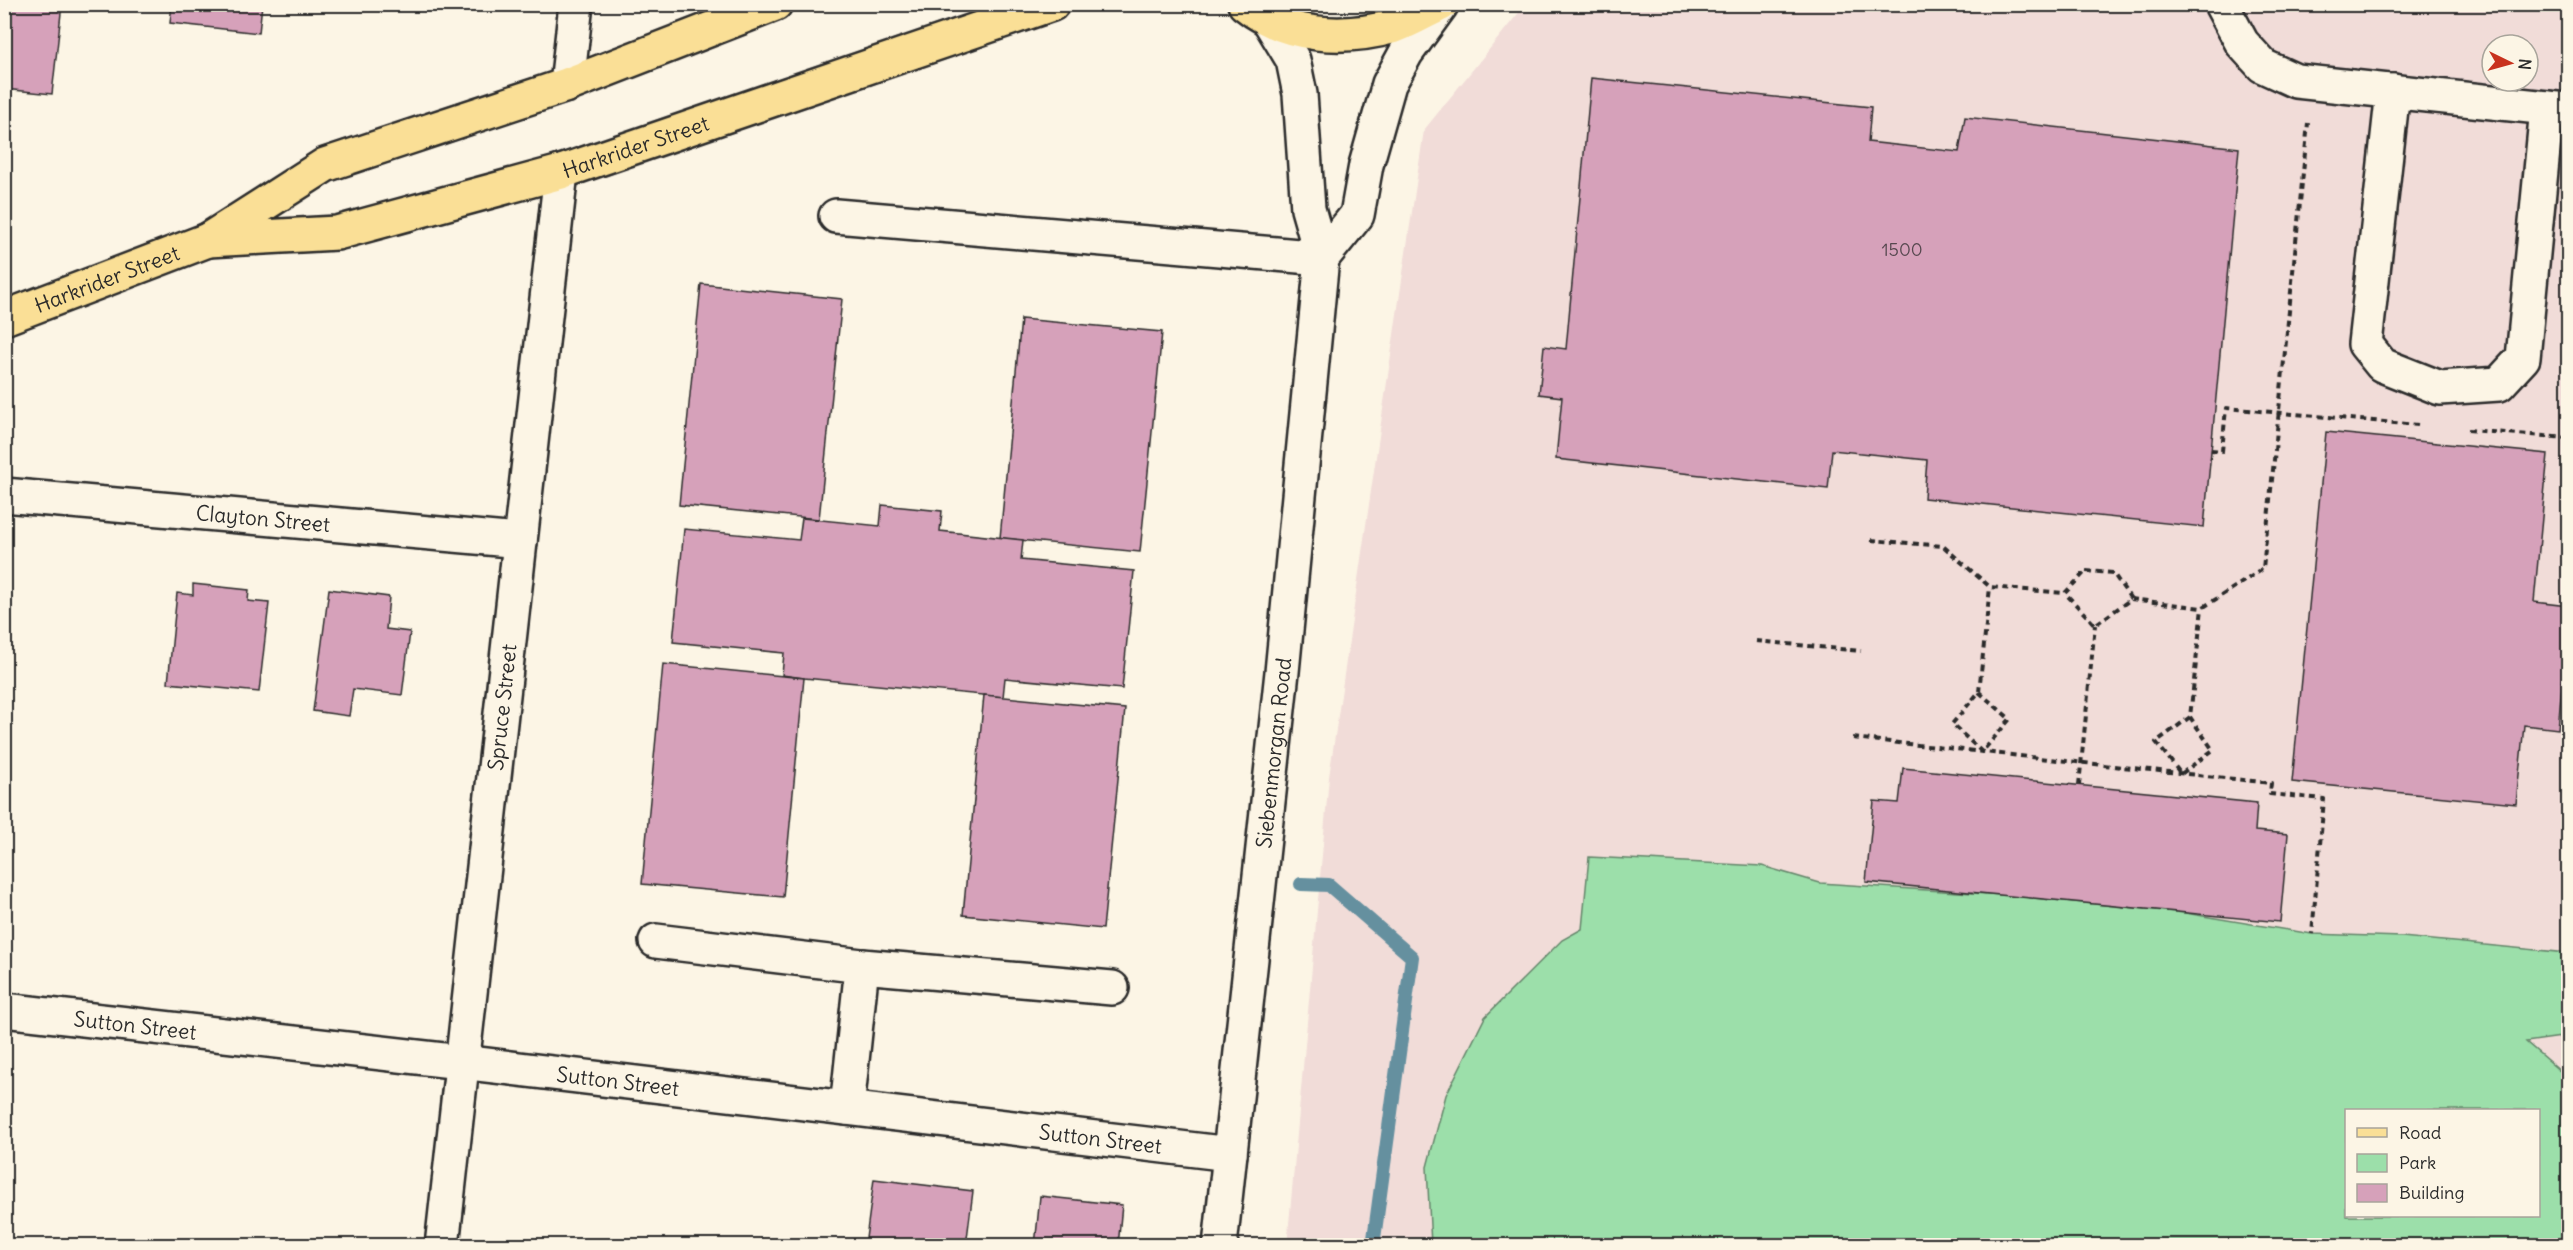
<svg xmlns="http://www.w3.org/2000/svg" width="2573" height="1250" font-family="Delius,sans-serif">
<rect width="100%" height="100%" fill="#fcf5e5"/>
<filter id="ink" filterUnits="userSpaceOnUse"><feTurbulence type="fractalNoise" baseFrequency=".0167" numOctaves="2"/><feDisplacementMap in="SourceGraphic" scale="12" xChannelSelector="R" yChannelSelector="G"/><feConvolveMatrix kernelMatrix="1 2 1 2 8 2 1 2 1" color-interpolation-filters="sRGB"/></filter>
<g filter="url(#ink)">
<path fill="#f1dcd8" fill-rule="evenodd" d="M1525,5H2568V1245L1287,1246L1329,777L1424,130ZM2492,45H2528V81H2492ZM2346,1110H2538V1216H2346Z"/>
<path fill="#9cdfaa" stroke="#64856a" stroke-width="1.5" fill-rule="evenodd" d="M1589,857L1762,866L1820,883L2003,895L2185,913L2312,934L2402,937L2568,953V1036L2526,1042L2568,1078V1245H1431L1427,1167L1446,1095L1485,1017L1562,940L1582,929ZM2346,1110H2538V1216H2346Z"/>
<g fill="none" stroke-linecap="round" stroke-linejoin="round">
<polyline stroke="#65909f" stroke-width="14" points="1301,884 1329,885 1412,957 1373,1246"/>
</g>
<g fill="#d6a1ba" stroke="#2b2b2b" stroke-width="1.5">
<polygon points="4,4 62,4 52,94 4,89"/>
<polygon points="172,4 262,4 259,33 170,23"/>
<polygon points="1591,78 1871,107 1868,142 1959,152 1965,117 2239,148 2204,527 1924,498 1927,460 1832,450 1828,489 1556,459 1562,397 1539,394 1544,346 1566,349"/>
<polygon points="701,284 842,299 819,519 679,505"/>
<polygon points="1021,319 1162,332 1140,552 1000,538"/>
<polygon points="2326,432 2548,454 2534,602 2568,606 2568,620 2558,729 2524,725 2516,804 2292,782"/>
<polygon points="882,505 942,511 940,531 1023,540 1021,560 1134,571 1122,689 1005,678 1003,697 804,678 782,675 784,653 673,642 684,529 799,540 802,518 880,526"/>
<polygon points="193,584 249,590 248,601 269,603 259,692 168,683 177,593 193,595"/>
<polygon points="329,589 389,597 386,629 410,632 402,695 353,689 349,716 313,711"/>
<polygon points="663,664 804,678 783,897 642,884"/>
<polygon points="984,695 1125,709 1103,929 963,915"/>
<polygon points="1903,768 2257,803 2255,831 2288,834 2280,922 1866,882 1874,801 1899,803"/>
<polygon points="874,1179 973,1191 966,1246 865,1246"/>
<polygon points="1040,1196 1122,1205 1118,1246 1035,1246"/>
</g>
<g fill="none" stroke-linecap="round" stroke-linejoin="round">
<g stroke="#2b2b2b" stroke-width="38">
<g id="minor">
<polyline points="2221,4 2242,43 2263,66 2296,81 2567,110"/>
<polyline points="567,85 576,4"/>
<polyline points="2393,91 2365,344 2382,365 2440,388 2499,384 2523,358 2547,108"/>
<polyline points="836,216 1322,258"/>
<polyline points="1322,258 1357,215 1366,165 1389,84 1406,53 1441,5"/>
<path id="s1" d="M4,495L520,541"/>
<polyline points="656,941 862,966 847,1108"/>
<polyline points="862,966 1112,988"/>
<path id="s2" d="M4,1010L461,1062L1230,1154"/>
<path id="s3" d="M442,1246L561,172"/>
<path id="s4" d="M1220,1246L1282,672L1322,258L1308,209L1300,94L1293,60L1270,22"/>
</g>
</g>
<g stroke="#2b2b2b" stroke-width="38">
<g id="major">
<path d="M1245,4C1287,38 1345,40 1395,26C1410,21 1426,11 1441,4"/>
<path id="s5" d="M208,240L337,233L561,172L1052,4"/>
<path id="s6" d="M4,318L208,240L325,165L567,85L775,4"/>
</g>
</g>
<g stroke="#2b2b2b" stroke-width="4" stroke-dasharray="6 4.5" stroke-linecap="butt">
<polyline points="2468,430 2568,438"/>
<polyline points="2211,450 2222,451 2226,408 2418,425"/>
<polyline points="1871,540 1943,546 1990,587 2065,593"/>
<polygon points="2086,571 2113,573 2131,599 2095,625 2065,593"/>
<polyline points="2131,599 2202,608 2263,569 2308,123"/>
<polyline points="1756,641 1861,651"/>
<polyline points="1979,692 2010,719 1982,752 1952,724 1979,692 1990,587"/>
<polyline points="2190,717 2156,742 2181,774 2213,750 2190,717 2202,608"/>
<polyline points="1853,738 2271,783 2270,794 2324,799 2312,934"/>
<polyline points="2079,785 2095,625"/>
</g>
<use href="#minor" stroke="#fcf5e5" stroke-width="33"/>
<use href="#major" stroke="#fadf96" stroke-width="33"/>
</g>
</g>
<g text-anchor="middle" dominant-baseline="central" stroke-width="4.5" stroke-linejoin="round" paint-order="stroke">
<g font-size="18" fill="#56484f">
<text x="1902" y="249">1500</text>
</g>
<g font-size="21" fill="#2b2b2b" stroke="#fcf5e5">
<text stroke="none"><textPath href="#s5" startOffset="440">Harkrider Street</textPath></text>
<text stroke="none"><textPath href="#s6" startOffset="110">Harkrider Street</textPath></text>
<text stroke="none"><textPath href="#s1" startOffset="260">Clayton Street</textPath></text>
<text stroke="none"><textPath href="#s3" startOffset="542">Spruce Street</textPath></text>
<text stroke="none"><textPath href="#s4" startOffset="496">Siebenmorgan Road</textPath></text>
<text stroke="none"><textPath href="#s2" startOffset="132">Sutton Street</textPath></text>
<text stroke="none"><textPath href="#s2" startOffset="618">Sutton Street</textPath></text>
<text stroke="none"><textPath href="#s2" startOffset="1104">Sutton Street</textPath></text>
</g>
</g>
<rect width="2573" height="1250" fill="none" stroke="#fcf5e5" stroke-width="24"/>
<rect x="12" y="12" width="2549" height="1226" fill="none" stroke="#2b2b2b" stroke-width="2" filter="url(#ink)"/>
<rect x="2345" y="1109" width="195" height="108" fill="#fcf5e5" stroke="#a8a49b" stroke-width="1.5"/>
<rect x="2357" y="1128" width="30" height="9" fill="#fadf96" stroke="#a8a49b" stroke-width="1.5"/>
<text x="2399" y="1139" font-size="18" fill="#2b2b2b">Road</text>
<rect x="2357" y="1154" width="30" height="18" fill="#9cdfaa" stroke="#a8a49b" stroke-width="1.5"/>
<text x="2399" y="1169" font-size="18" fill="#2b2b2b">Park</text>
<rect x="2357" y="1184" width="30" height="18" fill="#d6a1ba" stroke="#a8a49b" stroke-width="1.5"/>
<text x="2399" y="1199" font-size="18" fill="#2b2b2b">Building</text>
<g transform="translate(2510 63) rotate(95)"><circle r="28" fill="#fcf5e5" stroke="#a8a49b" stroke-width="1.5"/>
<path d="M0-4.5L10 22L0 15L-10 22Z" fill="#c8321e"/>
<text y="-9" font-size="16" font-weight="bold" text-anchor="middle" fill="#2b2b2b">N</text>
</g>
</svg>
